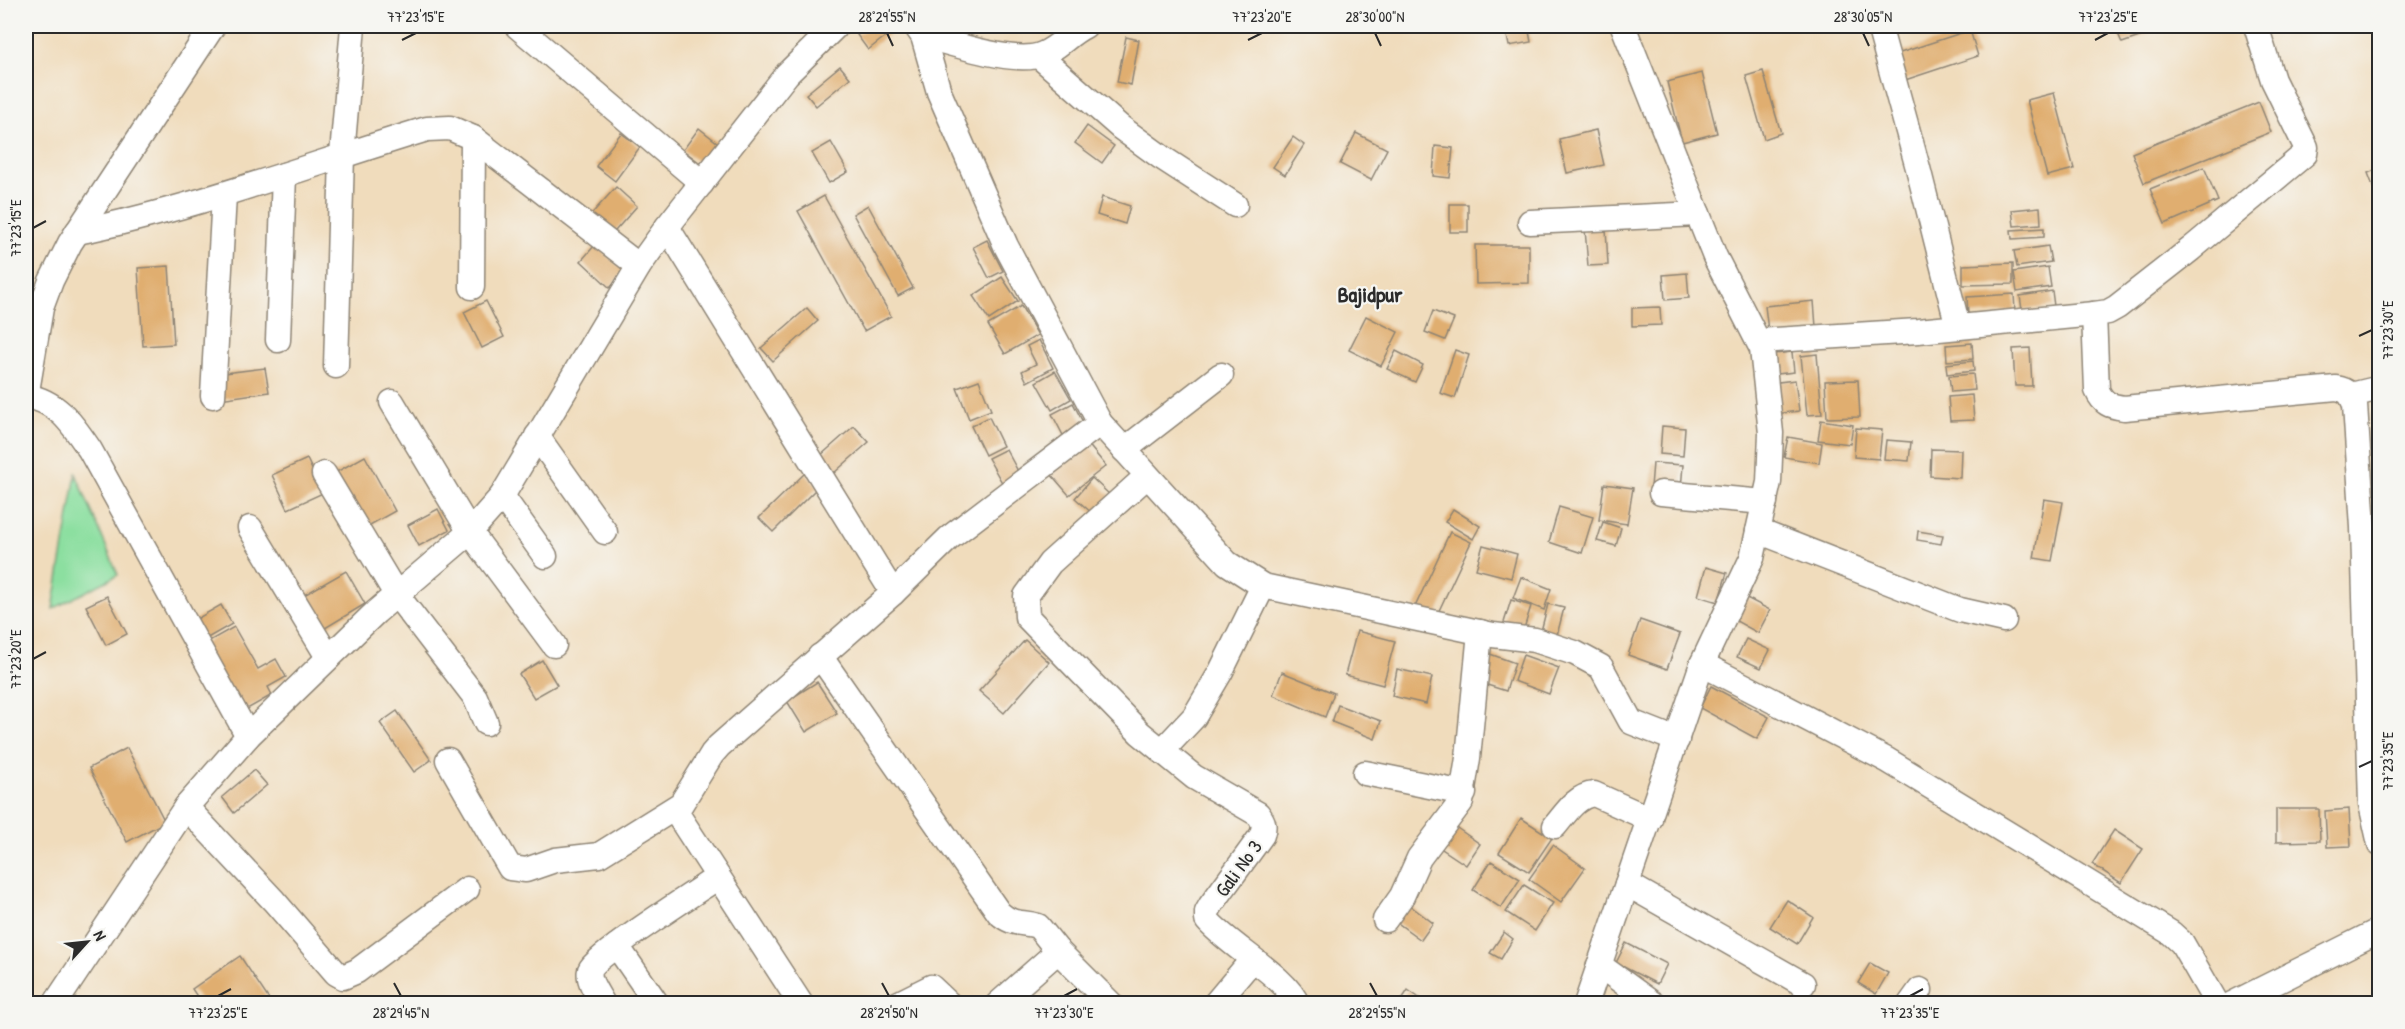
<svg xmlns="http://www.w3.org/2000/svg" width="2405" height="1029" font-family="'Patrick Hand',sans-serif">
<rect width="100%" height="100%" fill="#f6f6f2"/>
<filter id="ink" filterUnits="userSpaceOnUse"><feTurbulence type="fractalNoise" baseFrequency=".0167" numOctaves="2"/><feDisplacementMap in="SourceGraphic" scale="12" xChannelSelector="R" yChannelSelector="G"/><feConvolveMatrix kernelMatrix="1 2 1 2 8 2 1 2 1" color-interpolation-filters="sRGB"/></filter>
<filter id="wash" filterUnits="userSpaceOnUse"><feTurbulence type="fractalNoise" baseFrequency=".008" numOctaves="4" result="noise"/><feDisplacementMap in="SourceGraphic" scale="24" xChannelSelector="R" yChannelSelector="G"/><feGaussianBlur stdDeviation="1.35" result="paint"/><feColorMatrix in="noise" values="0 0 0 0 0 0 0 0 0 0 0 0 0 0 0 0 0 1.4 0 .05"/><feComposite in="paint" operator="in"/></filter>
<g filter="url(#wash)">
<rect width="100%" height="100%" fill="#f0dcbc"/>
<polygon fill="#8cdfa0" stroke="#5c8566" stroke-width="1.5" points="76,474 118,575 53,609"/>
<g id="blocks">
<g fill="#e0ae70">
<polygon points="870,26 892,26 895,29 868,50 857,35"/>
<polygon points="1505,26 1528,26 1531,42 1509,46"/>
<polygon points="2115,26 2149,26 2151,33 2122,43"/>
<polygon points="1970,30 1978,56 1902,81 1894,55"/>
<polygon points="1126,37 1139,40 1131,85 1117,82"/>
<polygon points="840,66 850,78 816,106 806,94"/>
<polygon points="1763,71 1781,133 1764,139 1746,76"/>
<polygon points="1702,73 1717,133 1682,142 1667,82"/>
<polygon points="2054,93 2074,169 2047,176 2027,100"/>
<polygon points="2259,102 2271,132 2144,183 2132,153"/>
<polygon points="1087,126 1114,146 1102,163 1075,143"/>
<polygon points="699,128 723,147 707,168 683,150"/>
<polygon points="1596,130 1604,165 1567,173 1559,139"/>
<polygon points="621,133 640,147 615,181 596,166"/>
<polygon points="1356,133 1387,149 1371,180 1340,164"/>
<polygon points="1293,137 1304,145 1285,175 1273,167"/>
<polygon points="831,142 848,172 829,183 812,153"/>
<polygon points="1435,146 1453,148 1450,178 1433,176"/>
<polygon points="2204,167 2218,201 2165,224 2150,189"/>
<polygon points="2380,168 2380,202 2379,202 2368,173"/>
<polygon points="616,187 637,206 608,239 586,220"/>
<polygon points="824,196 891,316 864,331 798,211"/>
<polygon points="1102,197 1130,206 1125,224 1097,215"/>
<rect x="1450" y="204" width="18" height="28"/>
<polygon points="868,205 913,288 898,296 853,214"/>
<polygon points="2040,207 2041,224 2014,226 2012,210"/>
<polygon points="1606,228 1608,265 1588,266 1585,229"/>
<polygon points="2044,228 2044,237 2012,239 2011,230"/>
<polygon points="987,240 1003,271 989,278 973,247"/>
<polygon points="595,245 625,271 610,288 581,261"/>
<polygon points="1475,245 1529,245 1529,283 1476,284"/>
<polygon points="2048,246 2051,262 2017,267 2014,251"/>
<polygon points="2013,263 2013,284 1963,285 1963,265"/>
<polygon points="169,266 174,344 143,346 138,268"/>
<polygon points="2048,267 2051,287 2017,292 2014,272"/>
<polygon points="1687,273 1689,298 1665,300 1663,275"/>
<polygon points="1002,277 1018,301 989,320 973,296"/>
<polygon points="2052,291 2054,306 2022,310 2020,296"/>
<polygon points="2014,294 2015,311 1968,315 1967,297"/>
<polygon points="486,301 504,337 482,348 464,312"/>
<polygon points="1814,301 1816,327 1768,331 1765,306"/>
<polygon points="1021,306 1038,335 1005,354 988,325"/>
<polygon points="1660,307 1661,325 1632,326 1632,308"/>
<polygon points="807,308 818,321 773,361 761,348"/>
<polygon points="1433,311 1454,319 1445,340 1425,332"/>
<polygon points="1366,316 1398,332 1381,366 1349,350"/>
<polygon points="1039,340 1053,368 1027,382 1022,371 1036,364 1027,346"/>
<polygon points="1972,343 1973,359 1947,361 1946,345"/>
<polygon points="2030,348 2032,386 2015,386 2013,349"/>
<polygon points="1455,350 1469,355 1455,398 1440,393"/>
<polygon points="1396,351 1423,365 1415,382 1387,369"/>
<polygon points="1792,352 1794,372 1769,375 1766,355"/>
<polygon points="1817,354 1822,414 1807,415 1801,356"/>
<polygon points="1973,361 1974,371 1947,374 1946,364"/>
<polygon points="265,368 269,392 220,399 217,374"/>
<polygon points="1055,371 1071,399 1052,410 1036,382"/>
<polygon points="1973,374 1975,390 1951,392 1949,376"/>
<polygon points="979,380 991,410 969,419 957,388"/>
<polygon points="1795,380 1799,411 1774,414 1770,383"/>
<polygon points="1858,380 1860,417 1827,418 1825,381"/>
<polygon points="1972,395 1974,420 1950,421 1948,397"/>
<polygon points="1073,403 1087,430 1066,441 1052,414"/>
<polygon points="989,417 1003,446 985,455 971,426"/>
<polygon points="1821,420 1853,425 1850,444 1818,440"/>
<polygon points="854,426 869,442 834,473 820,456"/>
<polygon points="1662,426 1685,428 1683,456 1660,454"/>
<polygon points="1856,428 1882,430 1879,459 1854,457"/>
<polygon points="1788,437 1822,443 1819,463 1784,457"/>
<polygon points="1886,440 1911,442 1909,461 1884,459"/>
<polygon points="1087,443 1106,466 1069,495 1050,473"/>
<polygon points="1006,449 1021,477 1004,486 988,458"/>
<polygon points="1931,449 1961,450 1960,478 1930,476"/>
<polygon points="365,456 395,511 361,530 331,475"/>
<polygon points="307,459 323,493 288,509 272,475"/>
<polygon points="1653,463 1683,465 1681,489 1651,487"/>
<polygon points="805,473 818,487 773,532 759,518"/>
<polygon points="1092,478 1111,496 1094,515 1075,498"/>
<polygon points="1604,484 1633,488 1627,524 1599,520"/>
<polygon points="2044,499 2063,502 2052,561 2034,558"/>
<polygon points="1559,507 1593,517 1582,553 1549,542"/>
<polygon points="438,509 449,530 419,546 408,525"/>
<polygon points="1453,509 1480,526 1473,539 1445,522"/>
<polygon points="1603,522 1621,528 1616,546 1597,541"/>
<polygon points="1918,531 1943,535 1941,544 1917,540"/>
<polygon points="1450,532 1471,542 1436,617 1415,607"/>
<polygon points="1483,545 1517,554 1511,578 1476,569"/>
<polygon points="1706,567 1727,573 1718,602 1698,596"/>
<polygon points="346,571 365,604 317,633 297,599"/>
<polygon points="1521,577 1551,589 1544,610 1513,598"/>
<polygon points="1739,594 1770,610 1758,633 1727,616"/>
<polygon points="107,596 127,634 106,645 86,606"/>
<polygon points="1511,600 1531,606 1522,635 1502,629"/>
<polygon points="1548,604 1564,608 1555,643 1539,639"/>
<polygon points="221,605 232,624 204,640 193,621"/>
<polygon points="1640,620 1680,634 1667,669 1628,655"/>
<polygon points="234,627 258,669 276,659 286,677 268,687 272,695 240,713 202,645"/>
<polygon points="1357,631 1395,641 1383,685 1345,675"/>
<polygon points="1746,639 1770,650 1761,668 1737,657"/>
<polygon points="1025,640 1049,662 1004,713 979,691"/>
<polygon points="1490,654 1515,663 1506,691 1481,683"/>
<polygon points="1523,655 1559,668 1549,694 1514,681"/>
<polygon points="542,660 557,685 534,698 519,674"/>
<polygon points="1397,669 1432,677 1426,704 1392,696"/>
<polygon points="1282,672 1334,693 1325,717 1273,695"/>
<polygon points="817,682 837,713 806,732 787,701"/>
<polygon points="1711,686 1769,717 1757,739 1700,708"/>
<polygon points="1338,705 1381,721 1375,739 1332,722"/>
<polygon points="397,711 431,760 414,772 380,723"/>
<polygon points="127,748 165,822 127,842 89,768"/>
<polygon points="254,770 267,785 234,813 222,797"/>
<polygon points="2276,809 2319,809 2320,841 2276,842"/>
<polygon points="2349,809 2351,846 2327,847 2325,811"/>
<polygon points="1521,818 1552,838 1529,872 1499,853"/>
<polygon points="1454,826 1480,844 1466,865 1439,847"/>
<polygon points="2114,830 2143,849 2121,883 2092,864"/>
<polygon points="1553,845 1585,868 1561,902 1529,879"/>
<polygon points="1491,861 1520,879 1501,908 1473,890"/>
<polygon points="1524,885 1553,903 1535,931 1506,912"/>
<polygon points="1787,900 1813,917 1797,944 1770,927"/>
<polygon points="1408,904 1433,923 1421,940 1395,921"/>
<polygon points="1504,932 1513,939 1501,959 1490,953"/>
<polygon points="1626,943 1667,964 1657,984 1616,963"/>
<polygon points="240,956 272,1004 202,1004 192,989"/>
<polygon points="1870,963 1888,973 1876,994 1858,983"/>
<polygon points="1408,990 1428,1004 1399,1004"/>
</g>
</g>
</g>
<g filter="url(#ink)">
<use href="#blocks" fill-opacity="0" stroke="#8e8474" stroke-width="1.5"/>
<g fill="none" stroke-linecap="round" stroke-linejoin="round">
<g stroke="#8e8474" stroke-width="27">
<g id="minor">
<polyline points="517,26 702,183"/>
<polyline points="916,26 923,36 939,92 1006,246 1100,423 1227,563 1263,586 1493,635 1535,640 1575,653 1601,667 1631,722 1677,740"/>
<polyline points="1879,26 1918,168 1958,327"/>
<path d="M923,36C952,43 1017,66 1043,54C1058,48 1070,33 1085,26"/>
<polyline points="1039,56 1120,127 1161,157 1235,205"/>
<polyline points="1530,222 1698,214"/>
<path d="M77,232C197,208 311,164 427,129L450,128L473,138L639,266"/>
<polyline points="472,287 473,138"/>
<path d="M2094,314L2097,390C2103,404 2110,406 2124,408L2336,388C2348,390 2351,394 2355,405L2363,527L2371,804L2380,844"/>
<polyline points="278,340 284,175"/>
<polyline points="1759,341 1918,331 2094,314 2108,312 2117,307 2191,249 2305,154 2306,147 2273,80 2256,26"/>
<polyline points="336,366 342,155 353,26"/>
<polyline points="2351,395 2380,388"/>
<path d="M26,396C58,401 73,425 90,450L248,736"/>
<polyline points="213,396 224,195"/>
<polyline points="26,397 41,308 51,281 70,243 213,26"/>
<polyline points="392,402 470,532 554,645"/>
<polyline points="537,436 605,532"/>
<polyline points="1124,450 1221,375"/>
<polyline points="324,474 396,594 475,697 486,723"/>
<path d="M1147,476L1050,563L1026,596L1027,617L1140,733L1194,777L1258,814C1264,822 1265,826 1262,835L1211,905L1207,912V920C1228,945 1288,978 1297,1004"/>
<polyline points="1661,493 1765,502"/>
<polyline points="502,496 545,556"/>
<polyline points="250,528 328,657"/>
<polyline points="1758,531 1960,610 2004,620"/>
<polyline points="893,593 949,538 1100,423"/>
<path d="M820,656L999,913C1014,926 1021,921 1038,926L1058,951L1111,1004"/>
<polyline points="1702,664 1887,760 2171,933 2182,943 2217,1004"/>
<polyline points="1162,751 1194,717 1220,673 1263,586"/>
<polyline points="448,760 510,868 526,870 555,860 599,855 681,804 712,754 719,746 893,593 667,227"/>
<polyline points="1365,773 1464,793"/>
<polyline points="186,807 274,901 336,973 343,977 357,971 467,889"/>
<polyline points="674,809 801,1004"/>
<path d="M1555,826C1566,813 1576,796 1594,794L1650,819"/>
<polyline points="1627,884 1803,984"/>
<polyline points="1385,920 1402,896 1419,858 1461,802 1468,758 1480,632"/>
<polyline points="617,946 657,1004"/>
<polyline points="1599,965 1653,1004"/>
<polyline points="55,1004 186,807 248,736 376,612 470,532 502,496 639,266 667,227 787,74 836,26"/>
<path d="M603,1004C598,994 587,981 590,970C595,956 699,890 718,877"/>
<polyline points="897,1004 931,987 949,1004"/>
<polyline points="998,1004 1058,951"/>
<polyline points="1215,1004 1252,960"/>
<polyline points="1586,1004 1702,664 1752,558 1769,482 1771,433 1762,349 1715,257 1623,26"/>
<polyline points="1910,1004 1920,990"/>
<polyline points="2232,1004 2380,930"/>
</g>
</g>
<use href="#minor" stroke="#fff" stroke-width="24"/>
</g>
</g>
<path fill="none" stroke="#2b2b2b" stroke-width="2" d="M887,33L893,46M1375,33L1381,46M1863,33L1869,46M402,40L416,33M1248,40L1262,33M2095,40L2108,33M33,228L46,221M2359,336L2372,330M33,659L46,652M2359,767L2372,761M394,983L401,996M882,983L889,996M1370,983L1377,996M218,996L231,989M1064,996L1077,989M1910,996L1923,989"/>
<g text-anchor="middle" dominant-baseline="central" stroke-width="4.5" stroke-linejoin="round" paint-order="stroke">
<g font-size="20" fill="#2b2b2b" stroke="#f6f6f2">
<text transform="translate(1238 868) rotate(-54)">Gali No 3</text>
</g>
<g font-size="22" font-weight="bold" fill="#2b2b2b" stroke="#f6f6f2">
<text x="1370" y="294">Bajidpur</text>
</g>
</g>
<rect width="2405" height="1029" fill="none" stroke="#f6f6f2" stroke-width="66"/>
<g transform="translate(87 942) rotate(63)" stroke="#f6f6f2" stroke-width="4.5" paint-order="stroke">
<path d="M0-4.5L10 22L0 15L-10 22Z" fill="#2b2b2b"/>
<text y="-9" font-size="16" font-weight="bold" text-anchor="middle" fill="#2b2b2b">N</text>
</g>
<rect x="33" y="33" width="2339" height="963" fill="none" stroke="#2b2b2b" stroke-width="2"/>
<g font-size="15" text-anchor="middle" fill="#2b2b2b">
<text x="416" y="22">77°23'15"E</text>
<text x="887" y="22">28°29'55"N</text>
<text x="1262" y="22">77°23'20"E</text>
<text x="1375" y="22">28°30'00"N</text>
<text x="1863" y="22">28°30'05"N</text>
<text x="2108" y="22">77°23'25"E</text>
<text transform="translate(16 228) rotate(-90)" y="5">77°23'15"E</text>
<text transform="translate(2388 330) rotate(-90)" y="5">77°23'30"E</text>
<text transform="translate(16 659) rotate(-90)" y="5">77°23'20"E</text>
<text transform="translate(2388 761) rotate(-90)" y="5">77°23'35"E</text>
<text x="218" y="1018">77°23'25"E</text>
<text x="401" y="1018">28°29'45"N</text>
<text x="889" y="1018">28°29'50"N</text>
<text x="1064" y="1018">77°23'30"E</text>
<text x="1377" y="1018">28°29'55"N</text>
<text x="1910" y="1018">77°23'35"E</text>
</g>
</svg>
